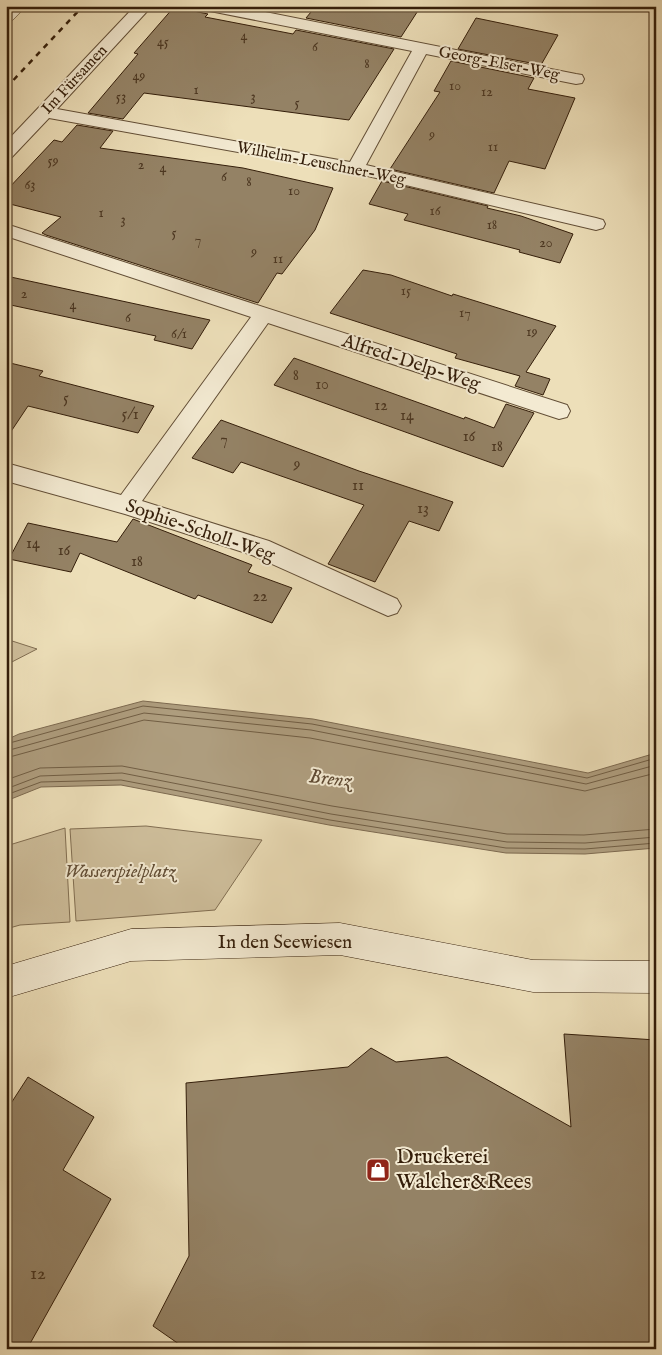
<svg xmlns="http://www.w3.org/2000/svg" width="662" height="1355" font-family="'IM FELL English',serif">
<rect width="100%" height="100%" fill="#eddfb9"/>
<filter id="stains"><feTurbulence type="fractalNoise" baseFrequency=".004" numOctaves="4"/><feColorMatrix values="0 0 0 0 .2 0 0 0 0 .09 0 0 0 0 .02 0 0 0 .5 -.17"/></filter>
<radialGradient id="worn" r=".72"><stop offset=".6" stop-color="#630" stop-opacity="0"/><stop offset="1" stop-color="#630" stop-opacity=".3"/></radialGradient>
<g fill="#cebe9b" stroke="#816e52">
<polygon points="6,639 37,649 6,665"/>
<polygon points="146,826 262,840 215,910 76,921 70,829"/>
<polygon points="65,828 70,922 20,925 6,929 6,846"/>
</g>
<polygon fill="#ae9d7e" stroke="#7d6a50" points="143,701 313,719 588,773 656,753 656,848 585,854 506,853 329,825 121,785 41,787 6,801 6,740 19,734"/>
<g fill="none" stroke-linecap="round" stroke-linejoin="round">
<g stroke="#715e44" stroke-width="1">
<polyline points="6,744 143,706 312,724 587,778 656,758"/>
<polyline points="6,751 144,713 311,730 586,784 656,765"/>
<polyline points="6,758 144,720 310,738 585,791 656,773"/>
<polyline points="6,780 40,768 122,766 332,806 507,834 584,835 656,829"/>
<polyline points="6,789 40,776 122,773 331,814 507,842 585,843 656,837"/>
<polyline points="6,795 41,782 121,780 330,820 506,848 585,849 656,843"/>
</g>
</g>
<g fill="#948265" stroke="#341e0a">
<polygon points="316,6 421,6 401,37 306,18"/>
<polygon points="174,7 208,14 205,17 293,34 296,30 394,49 349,120 144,93 123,119 88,113 138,54 134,53"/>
<polygon points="476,18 558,35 541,65 458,49"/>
<polygon points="451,61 534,78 528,89 575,98 545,169 509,161 494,193 390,169 440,92 434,91"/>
<polygon points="77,125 113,131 100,148 243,168 333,188 315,230 282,274 277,273 258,303 46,235 42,233 61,217 6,203 6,191 54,140 62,142"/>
<polygon points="382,181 488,206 487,208 521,216 573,234 560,263 519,252 520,250 404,220 408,214 369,204"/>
<polygon points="363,270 391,275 452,296 453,294 556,326 526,372 550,379 543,395 515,386 520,376 455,358 457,354 330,313"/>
<polygon points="6,276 210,320 192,349 154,340 156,336 6,304"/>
<polygon points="294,358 464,419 465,417 494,428 506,404 534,413 503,467 274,385"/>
<polygon points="6,362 43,371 39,376 154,406 138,433 28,406 6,439"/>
<polygon points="221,420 359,471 453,502 439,531 409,521 375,582 328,564 364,505 241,462 233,473 192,458"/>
<polygon points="133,519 252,565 248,572 292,588 272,623 198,595 195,599 80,553 71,572 9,559 28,523 117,542"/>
<polygon points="564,1034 656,1040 656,1349 186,1349 153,1326 189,1256 186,1083 348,1067 371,1048 396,1062 447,1057 571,1127"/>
<polygon points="28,1077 94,1117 63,1170 111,1199 27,1349 6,1349 6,1111"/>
</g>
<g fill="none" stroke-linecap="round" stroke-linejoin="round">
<g stroke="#624e36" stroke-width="2">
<g id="street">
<polygon points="135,6 152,6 57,109 350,162 412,51 210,11 202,6 235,6 576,74 582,75 584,79 582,83 576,84 426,54 366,165 596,218 603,220 605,224 603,228 596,230 355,173 49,118 12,157 6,158 6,142"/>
<polygon points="6,224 567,405 570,411 567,417 559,419 268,323 142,501 269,541 397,599 401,606 397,613 388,616 252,555 125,514 6,481 6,463 121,495 251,317 6,236"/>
</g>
</g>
<g stroke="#341e0a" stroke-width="1">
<g id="secondary">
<polygon points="9,6 26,6 12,21 6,23 6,9"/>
<polygon points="340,923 533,960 656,961 656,993 533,992 340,955 131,961 6,998 6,966 131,929"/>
</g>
</g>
<use href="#street" fill="#f3ead2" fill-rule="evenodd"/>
<use href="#secondary" fill="#f3ead2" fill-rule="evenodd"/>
<polyline stroke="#341e0a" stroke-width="2.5" stroke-dasharray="5.5 5.5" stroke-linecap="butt" points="6,88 83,6"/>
</g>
<defs>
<g id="shop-square" transform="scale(1.25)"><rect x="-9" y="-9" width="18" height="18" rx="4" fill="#8f2418" stroke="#f3ead2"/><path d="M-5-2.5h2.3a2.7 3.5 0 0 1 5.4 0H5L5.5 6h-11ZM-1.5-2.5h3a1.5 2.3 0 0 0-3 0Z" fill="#fff"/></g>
</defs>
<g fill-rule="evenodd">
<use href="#shop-square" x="378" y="1170"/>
</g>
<g text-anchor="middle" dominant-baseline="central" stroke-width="4" stroke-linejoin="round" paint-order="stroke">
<g font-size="14" fill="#4c3721">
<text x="244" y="36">4</text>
<text x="163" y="42">45</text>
<text x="315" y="47">6</text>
<text x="367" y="64">8</text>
<text x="139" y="76">49</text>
<text x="455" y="86">10</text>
<text x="196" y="90">1</text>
<text x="487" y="92">12</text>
<text x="121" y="97">53</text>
<text x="253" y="97">3</text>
<text x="297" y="103">5</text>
<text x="432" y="135">9</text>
<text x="493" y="147">11</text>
<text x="53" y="161">59</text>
<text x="141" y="165">2</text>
<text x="163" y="168">4</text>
<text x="224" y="177">6</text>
<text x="249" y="182">8</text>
<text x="30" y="185">63</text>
<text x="294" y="191">10</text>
<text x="435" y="211">16</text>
<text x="101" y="213">1</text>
<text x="123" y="220">3</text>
<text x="492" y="225">18</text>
<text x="174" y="233">5</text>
<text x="198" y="240">7</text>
<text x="546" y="243">20</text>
<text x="254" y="252">9</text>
<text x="278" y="259">11</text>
<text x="406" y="291">15</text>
<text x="24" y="294">2</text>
<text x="73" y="305">4</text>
<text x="465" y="313">17</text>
<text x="128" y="318">6</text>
<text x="532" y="332">19</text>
<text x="179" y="334">6/1</text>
</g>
<g font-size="16" fill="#341e0a" stroke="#f3ead2">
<text transform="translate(499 64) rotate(11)">Georg-Elser-Weg</text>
<text transform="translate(75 80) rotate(-47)">Im Fürsamen</text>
<text transform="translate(321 164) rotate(11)">Wilhelm-Leuschner-Weg</text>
</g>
<g font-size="16" fill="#4c3721">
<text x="296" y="376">8</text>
<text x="322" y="385">10</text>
<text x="66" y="399">5</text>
<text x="381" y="406">12</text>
<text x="130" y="415">5/1</text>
<text x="407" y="416">14</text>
<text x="469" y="437">16</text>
<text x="224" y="440">7</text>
<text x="497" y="447">18</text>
<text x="297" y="465">9</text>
<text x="358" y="486">11</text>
<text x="423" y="509">13</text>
<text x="33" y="544">14</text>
<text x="64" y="551">16</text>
<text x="137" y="562">18</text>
<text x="260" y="597">22</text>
</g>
<g font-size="19" fill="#341e0a" stroke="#f3ead2">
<text transform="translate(411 363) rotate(18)">Alfred-Delp-Weg</text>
<text transform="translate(200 531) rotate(19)">Sophie-Scholl-Weg</text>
<text x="285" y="943">In den Seewiesen</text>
</g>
<g font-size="19" font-style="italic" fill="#624e36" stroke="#f3ead2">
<text x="120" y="872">Wasserspielplatz</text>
</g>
<g font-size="19" fill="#4c3721">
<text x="38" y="1274">12</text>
</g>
<g font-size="20" font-style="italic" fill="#5f4a33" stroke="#f3ead2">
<text transform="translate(330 779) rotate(6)">Brenz</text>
</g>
<g font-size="22" fill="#341e0a" stroke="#f3ead2" text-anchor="start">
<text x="396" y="1157">Druckerei<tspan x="396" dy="25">Walcher&amp;Rees</tspan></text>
</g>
</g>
<rect width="662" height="1355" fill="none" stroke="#eddfb9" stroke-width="25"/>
<rect x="8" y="8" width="647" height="1340" fill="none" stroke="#341e0a" stroke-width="2.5"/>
<rect x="12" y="12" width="637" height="1330" fill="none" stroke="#341e0a"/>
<rect width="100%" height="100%" filter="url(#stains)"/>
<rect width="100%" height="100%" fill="url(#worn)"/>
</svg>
